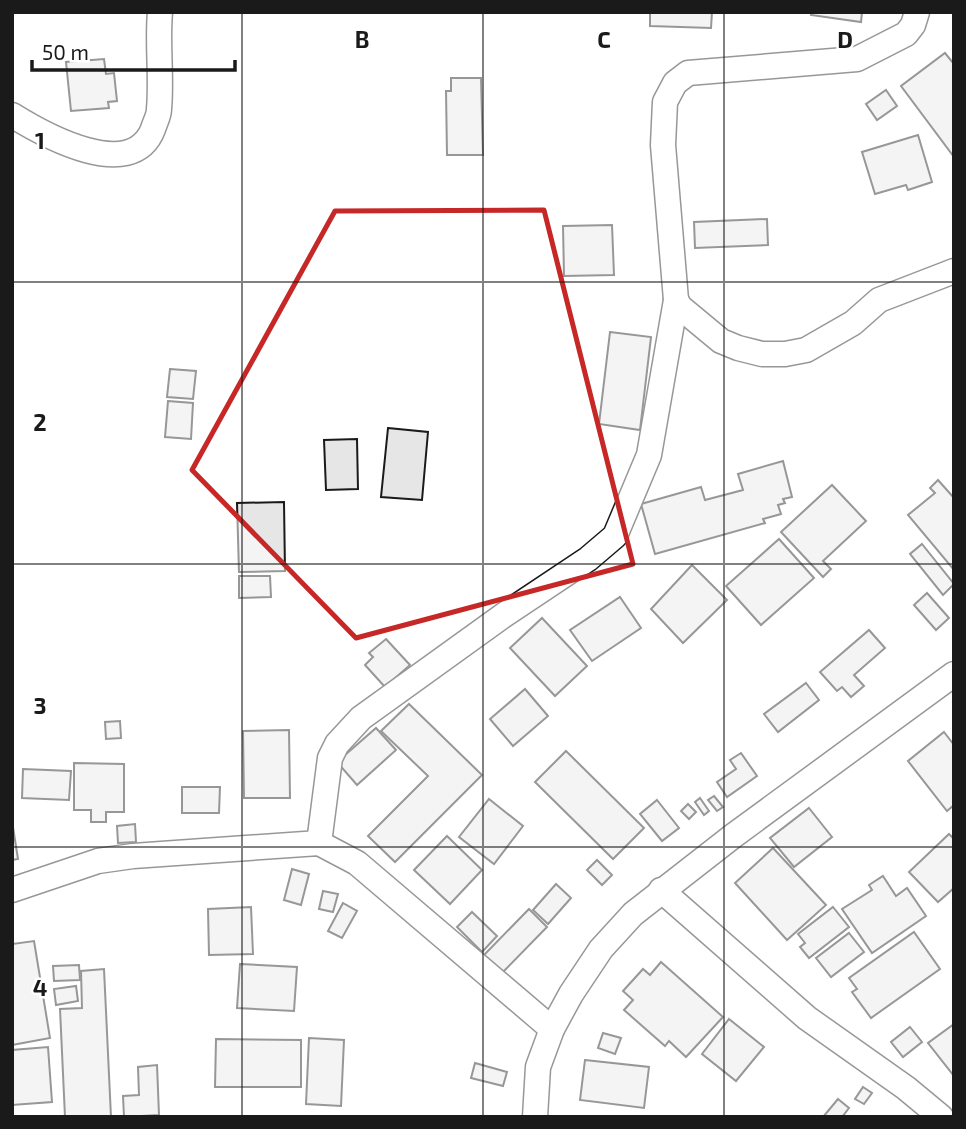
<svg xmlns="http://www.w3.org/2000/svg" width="966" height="1129" font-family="'Exo 2',sans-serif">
<rect width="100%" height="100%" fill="#fff"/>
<g fill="#e6e6e6" stroke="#1a1a1a" stroke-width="2">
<polygon points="650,12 712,12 711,28 650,26"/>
<polygon points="812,12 862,12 861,22 811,15"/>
<polygon points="945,53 954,64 954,157 901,86"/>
<polygon points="104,59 106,74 114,73 117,101 108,102 109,108 71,111 66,62"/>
<polygon points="451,78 481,78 483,155 447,155 446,91 451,91"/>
<polygon points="886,90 897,106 877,120 866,104"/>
<polygon points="918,135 932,182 908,190 906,185 875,194 862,152"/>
<polygon points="767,219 768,245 695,248 694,222"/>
<polygon points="612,225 614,275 564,276 563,226"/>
<polygon points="610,332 651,337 640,430 599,424"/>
<polygon points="170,369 196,371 193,399 167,397"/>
<polygon points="168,401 193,403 191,439 165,437"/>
<polygon points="388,428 428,432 422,500 381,497"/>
<polygon points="357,439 358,489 326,490 324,440"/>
<polygon points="783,461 792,497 783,499 785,503 778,505 781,514 763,519 765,523 655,554 641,504 701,487 705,500 743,490 738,474"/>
<polygon points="938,480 954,498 954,570 908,515 935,493 930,488"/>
<polygon points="832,485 866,521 823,561 831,569 823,577 781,532"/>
<polygon points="284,502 285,571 239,572 237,503"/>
<polygon points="779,539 814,578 761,625 726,586"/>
<polygon points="922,544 954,584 943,595 910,554"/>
<polygon points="692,565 727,600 683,643 651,609"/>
<polygon points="239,576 270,576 271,597 239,598"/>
<polygon points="927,593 949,618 936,630 914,605"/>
<polygon points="620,597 641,628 592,661 570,630"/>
<polygon points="542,618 587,666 555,696 510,648"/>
<polygon points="869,630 885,648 854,675 864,686 851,697 842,687 837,691 820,672"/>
<polygon points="386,639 410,665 385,687 365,665 373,657 369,653"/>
<polygon points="806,683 819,700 778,732 764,714"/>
<polygon points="525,689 548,716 513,746 490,719"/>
<polygon points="409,704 482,775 395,862 368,836 428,776 381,731"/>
<polygon points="120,721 121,738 106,739 105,722"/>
<polygon points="376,728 396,750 357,785 337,762"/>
<polygon points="289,730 290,798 244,798 243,731"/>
<polygon points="944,732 954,745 954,805 947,811 908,761"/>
<polygon points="566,751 644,828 613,859 535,782"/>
<polygon points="741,753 757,776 727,797 717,782 736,769 730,760"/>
<polygon points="74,763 124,764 124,812 106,812 106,822 91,822 91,810 74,810"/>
<polygon points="23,769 71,771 69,800 22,798"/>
<polygon points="182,787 220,787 219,813 182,813"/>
<polygon points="714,796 723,807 717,811 708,800"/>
<polygon points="700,798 709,811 704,815 695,802"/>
<polygon points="489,799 523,826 494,864 459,837"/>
<polygon points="657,800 679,828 662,841 640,814"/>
<polygon points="688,804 696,812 689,819 681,811"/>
<polygon points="809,808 832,837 794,867 770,838"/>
<polygon points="12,821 18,859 12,860"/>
<polygon points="135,824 136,842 118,843 117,826"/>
<polygon points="949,834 954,839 954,888 938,902 909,872"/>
<polygon points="447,836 482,870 450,904 414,870"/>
<polygon points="773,848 826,905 787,940 735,883"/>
<polygon points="597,860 612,875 602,885 587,870"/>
<polygon points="292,869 309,874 301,905 284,900"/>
<polygon points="883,876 896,896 907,888 926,916 872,953 842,909 872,890 869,885"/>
<polygon points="556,884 571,898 548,924 533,910"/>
<polygon points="323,891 338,894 333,912 319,909"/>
<polygon points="343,903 357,911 342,938 328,931"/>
<polygon points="251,907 253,954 209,955 208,909"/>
<polygon points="833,907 849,927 809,958 800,947 805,943 798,934"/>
<polygon points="529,909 547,927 502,973 483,956"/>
<polygon points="472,912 497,936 482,952 457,927"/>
<polygon points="914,932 940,969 871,1018 852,992 857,989 849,978"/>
<polygon points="849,933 864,952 831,977 816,958"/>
<polygon points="34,941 50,1038 12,1045 12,944"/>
<polygon points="661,962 723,1017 686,1057 669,1041 665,1046 624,1010 633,1000 623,991 643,969 650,975"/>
<polygon points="240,964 297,967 294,1011 237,1008"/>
<polygon points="79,965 80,980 54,981 53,966"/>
<polygon points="104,969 111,1117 65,1117 60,1009 82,1008 81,971"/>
<polygon points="76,986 78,1001 56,1005 54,989"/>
<polygon points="729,1019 764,1047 736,1081 702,1054"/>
<polygon points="954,1024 954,1076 928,1043"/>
<polygon points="910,1027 922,1042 903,1057 891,1042"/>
<polygon points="603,1033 621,1038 615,1054 598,1048"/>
<polygon points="309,1038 344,1040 341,1106 306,1104"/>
<polygon points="216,1039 301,1040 301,1087 215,1087"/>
<polygon points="48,1047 52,1102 12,1105 12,1050"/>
<polygon points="585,1060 649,1067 644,1108 580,1100"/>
<polygon points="475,1063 507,1072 503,1086 471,1078"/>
<polygon points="157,1065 159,1115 124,1117 123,1096 139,1095 138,1067"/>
<polygon points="863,1087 872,1093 864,1104 855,1099"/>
<polygon points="838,1099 849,1108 842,1117 823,1117"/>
</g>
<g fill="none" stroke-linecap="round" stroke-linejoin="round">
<g stroke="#1a1a1a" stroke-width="27">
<g id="street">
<path d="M12,115C44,135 132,184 153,129C155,122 159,116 159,109C162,77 157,44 160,12"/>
<polyline points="676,300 680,307 721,341 738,348 762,354 785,354 806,350 853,323 879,300 954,271"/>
<polyline points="319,843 330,758 337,744 361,718 504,615 588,559 615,536 649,455 676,300 663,145 665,102 675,83 688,73 857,59 906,34 913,25 917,12"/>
<polyline points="12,890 98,861 133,856 319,843 357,863 552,1029"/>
<polyline points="661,890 807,1018 906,1088 941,1117"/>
<polyline points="535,1117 538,1067 552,1029 571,994 601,949 633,914 733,836 954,674"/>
</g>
</g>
<use href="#street" stroke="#fff" stroke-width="24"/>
</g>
<path d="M0 0H966V1129H0ZM544,210L633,564L356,638L192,470L335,211Z" fill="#fff" fill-opacity=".55" fill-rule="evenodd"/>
<path fill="none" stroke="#c62828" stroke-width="5" stroke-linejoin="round" d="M544,210L633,564L356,638L192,470L335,211Z"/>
<path fill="none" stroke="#1a1a1a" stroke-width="2" stroke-opacity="0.55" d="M242,12V1117M483,12V1117M724,12V1117M12,282H954M12,564H954M12,847H954"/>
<g font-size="23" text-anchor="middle" font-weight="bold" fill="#1a1a1a" stroke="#fff" stroke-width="5" stroke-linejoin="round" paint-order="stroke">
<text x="362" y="48">B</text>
<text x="604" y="48">C</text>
<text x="845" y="48">D</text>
<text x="40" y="149">1</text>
<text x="40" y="431">2</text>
<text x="40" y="714">3</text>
<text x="40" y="996">4</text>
</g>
<rect width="966" height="1129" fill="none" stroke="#1a1a1a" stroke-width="28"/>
<path d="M32 60v10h203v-10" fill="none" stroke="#1a1a1a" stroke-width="3.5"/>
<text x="42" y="60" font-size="21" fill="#1a1a1a" stroke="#ffffff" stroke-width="5" paint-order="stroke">50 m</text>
</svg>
